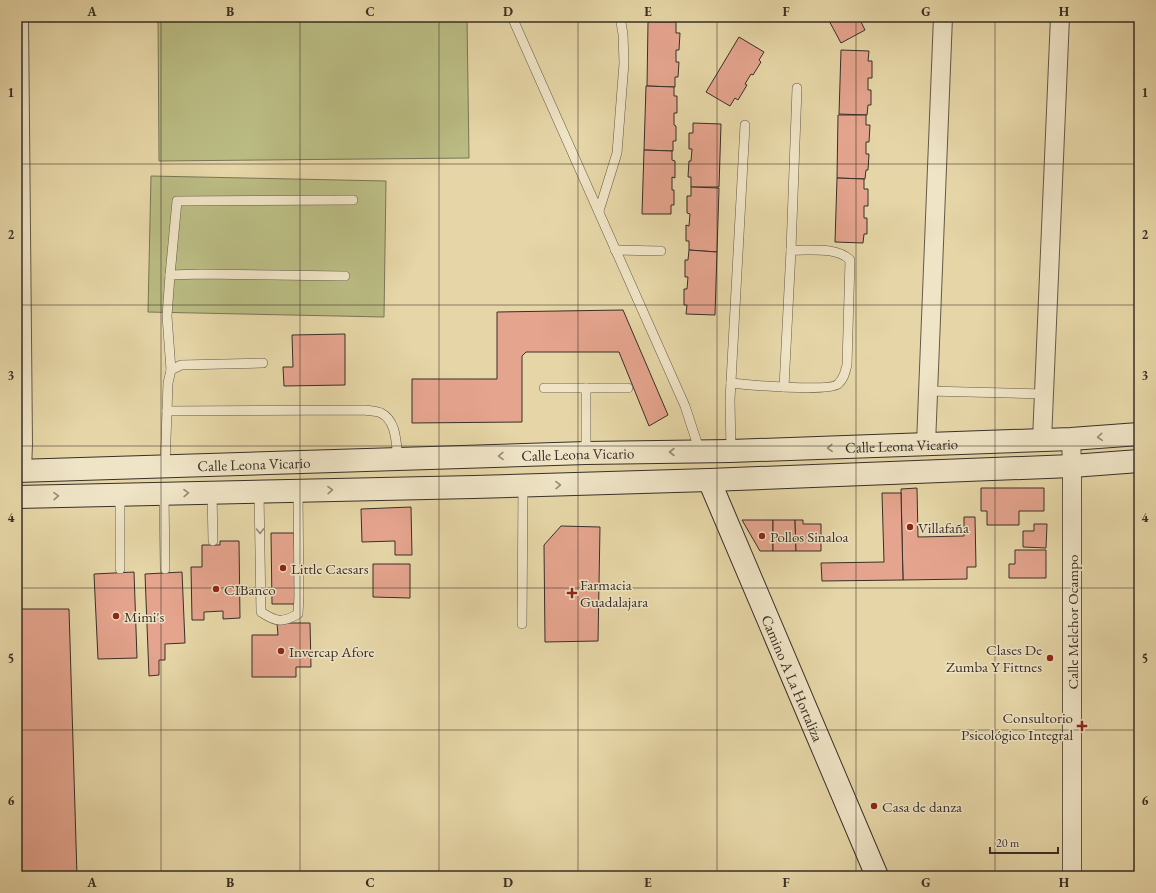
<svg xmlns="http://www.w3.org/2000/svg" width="1156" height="893" font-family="'EB Garamond',serif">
<rect width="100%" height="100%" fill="#e6d6a7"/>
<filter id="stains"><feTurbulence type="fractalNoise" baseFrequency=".005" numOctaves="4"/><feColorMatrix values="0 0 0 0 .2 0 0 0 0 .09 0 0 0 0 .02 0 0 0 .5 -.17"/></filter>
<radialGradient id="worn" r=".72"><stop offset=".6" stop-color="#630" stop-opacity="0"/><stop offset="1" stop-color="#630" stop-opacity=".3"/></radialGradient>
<g fill="#babc83" stroke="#797655">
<polygon points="158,17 467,17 469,158 159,161"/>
<polygon points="151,176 386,181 384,317 148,312"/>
</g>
<g fill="#e5a48e" stroke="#382f27">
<polygon points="827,17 862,17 864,20 861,22 865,30 841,43"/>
<polygon points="648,22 676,22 676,33 680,33 679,50 676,50 676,62 679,62 678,77 675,77 675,87 647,86"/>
<polygon points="739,37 764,52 759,60 761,62 753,75 751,74 745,84 747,85 738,100 735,98 730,106 706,92"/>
<polygon points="841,50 869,51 868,61 872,61 872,78 868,78 868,90 871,90 871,105 868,105 867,115 839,114"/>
<polygon points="646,86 674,87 674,96 677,96 677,113 674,113 674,125 676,126 676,141 673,141 673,151 644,150"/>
<polygon points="838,115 866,115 866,125 870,125 869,142 866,142 866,154 869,154 868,170 866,170 865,179 837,178"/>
<polygon points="693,123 721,124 719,187 691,187 691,177 688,177 689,161 691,161 692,149 689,149 689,133 693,133"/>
<polygon points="644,150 672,151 672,160 675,161 675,178 672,177 672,190 674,190 674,205 671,205 671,214 642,214"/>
<polygon points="837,178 864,179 864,189 868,189 868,206 864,206 864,218 867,218 867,234 864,234 863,243 835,242"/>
<polygon points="691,187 719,188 717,252 689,250 689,241 686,241 686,225 689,226 690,214 687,213 687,196 691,196"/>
<polygon points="689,250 717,252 715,315 686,314 687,305 684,305 684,289 687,289 688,277 685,277 685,260 688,260"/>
<polygon points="623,310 668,415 649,426 619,352 526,352 522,356 522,422 412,423 412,379 497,379 497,312"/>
<polygon points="345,334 345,385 284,386 283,367 293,367 292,335"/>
<polygon points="917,488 918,537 964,536 964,517 975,517 976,567 967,567 967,579 903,580 901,489"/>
<polygon points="981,488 1044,488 1044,511 1019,511 1019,525 987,525 987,511 981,511"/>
<polygon points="882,493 901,493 903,580 822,581 821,563 884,562"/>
<polygon points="411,507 412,555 395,555 395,541 362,542 361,509"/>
<polygon points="742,520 773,520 773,551 760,551"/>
<polygon points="773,520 795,520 796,551 773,551"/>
<polygon points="795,520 803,520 803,524 821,524 821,551 796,551"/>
<polygon points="1034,524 1047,524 1046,548 1023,547 1023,531 1034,531"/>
<polygon points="561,526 600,527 598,641 545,642 544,545"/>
<polygon points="271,533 294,533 296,604 272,604"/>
<polygon points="220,541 239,541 240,618 223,619 223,611 204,612 204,620 192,620 191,567 202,567 202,545 220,545"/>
<polygon points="1015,550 1046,550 1046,578 1009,578 1009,564 1015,564"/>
<polygon points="373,564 410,564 410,598 373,597"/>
<polygon points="134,572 137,658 98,659 94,574"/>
<polygon points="182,572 185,643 165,644 165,660 159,660 159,675 149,676 145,574"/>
<polygon points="17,609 69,609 77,876 17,876"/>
<polygon points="277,623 310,623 311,667 296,667 296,677 252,677 252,635 278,635"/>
</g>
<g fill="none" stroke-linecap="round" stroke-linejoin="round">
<g stroke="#645947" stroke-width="10">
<g id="lane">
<polyline points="512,17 685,406 700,452"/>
<polyline points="599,211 617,153 624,63 623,34 620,17"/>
<polyline points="615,250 661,251"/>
<polyline points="170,275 177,201 353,200"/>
<polyline points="171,370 167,316 170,275 201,274 345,276"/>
<path d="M731,383C748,385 829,392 838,384C844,379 845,372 847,365L850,260C836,246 809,251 791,250"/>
<polyline points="784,387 791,250 797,88"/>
<polyline points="544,388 586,388 586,453"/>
<polyline points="586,388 628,388"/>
<polyline points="928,391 1044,394"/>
<polyline points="167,411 168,383 171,370 181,365 263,363"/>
<polyline points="731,451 730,400 745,125"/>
<path d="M165,466L167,411L365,410C370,411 377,411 381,413C397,421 396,444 398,459"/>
<path d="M259,492L261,612C276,622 282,623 298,614L299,596L298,491"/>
<polyline points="164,493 165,569"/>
<polyline points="212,493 213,541"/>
<polyline points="120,569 120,495"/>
<polyline points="522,624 523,486"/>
</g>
</g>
<g stroke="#645947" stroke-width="20">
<g id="street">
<polyline points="19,17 23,444 22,471"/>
<polyline points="1071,439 1072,466 1072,876"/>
<polyline points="1042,440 1060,17"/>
<polyline points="926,444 943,17"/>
</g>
</g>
<g stroke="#382f27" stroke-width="24">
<g id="secondary">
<path id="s1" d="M17,471L586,453L731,451L1071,439L1139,434"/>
<path id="s2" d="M709,480L877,876"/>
<polyline points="17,497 474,487 709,480 1072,466 1139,461"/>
</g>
</g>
<use href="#lane" stroke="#efe4c6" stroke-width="9"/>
<use href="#street" stroke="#efe4c6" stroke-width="18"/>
<use href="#secondary" stroke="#efe4c6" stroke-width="22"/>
</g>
<defs><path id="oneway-chevron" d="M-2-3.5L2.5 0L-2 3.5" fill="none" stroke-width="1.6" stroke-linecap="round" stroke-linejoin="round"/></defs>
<g stroke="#948a76">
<use href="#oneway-chevron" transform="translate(1100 437) rotate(175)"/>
<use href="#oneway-chevron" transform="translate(830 448) rotate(178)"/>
<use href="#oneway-chevron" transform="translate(672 452) rotate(180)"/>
<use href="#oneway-chevron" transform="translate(501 456) rotate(178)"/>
<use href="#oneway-chevron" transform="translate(558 485) rotate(-2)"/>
<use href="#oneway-chevron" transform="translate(330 490) rotate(-1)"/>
<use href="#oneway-chevron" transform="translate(186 493) rotate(-1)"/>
<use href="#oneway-chevron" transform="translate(56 496) rotate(-2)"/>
<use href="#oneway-chevron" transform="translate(260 531) rotate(89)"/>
</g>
<path fill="none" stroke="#382f27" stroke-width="1" stroke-opacity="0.55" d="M161,17V876M300,17V876M439,17V876M578,17V876M717,17V876M856,17V876M995,17V876M17,164H1139M17,305H1139M17,446H1139M17,588H1139M17,730H1139"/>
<g fill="#8f2418" stroke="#efe4c6" stroke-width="1.5">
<circle cx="910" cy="527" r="4"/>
<circle cx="762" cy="536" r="4"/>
<circle cx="283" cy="568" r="4"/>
<circle cx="216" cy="589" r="4"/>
<path d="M570 587h4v4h4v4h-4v4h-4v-4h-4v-4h4z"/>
<circle cx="116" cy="616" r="4"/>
<circle cx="281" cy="651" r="4"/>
<circle cx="1050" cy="658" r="4"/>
<path d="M1080 720h4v4h4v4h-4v4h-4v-4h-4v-4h4z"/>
<circle cx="874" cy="806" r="4"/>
</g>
<g text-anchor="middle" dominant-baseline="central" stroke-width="3" stroke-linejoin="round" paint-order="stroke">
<g font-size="15" fill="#382f27" stroke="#efe4c6">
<text stroke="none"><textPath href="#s1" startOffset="885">Calle Leona Vicario</textPath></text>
<text stroke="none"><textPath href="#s1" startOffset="561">Calle Leona Vicario</textPath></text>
<text stroke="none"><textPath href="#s1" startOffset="237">Calle Leona Vicario</textPath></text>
<text transform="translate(1072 622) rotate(-90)">Calle Melchor Ocampo</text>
<text stroke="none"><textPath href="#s2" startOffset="215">Camino A La Hortaliza</textPath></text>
</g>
<g font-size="15" fill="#382f27" stroke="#efe4c6" text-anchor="start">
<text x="918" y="527">Villafaña</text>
<text x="770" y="536">Pollos Sinaloa</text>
<text x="291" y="568">Little Caesars</text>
<text x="580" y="584">Farmacia<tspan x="580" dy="17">Guadalajara</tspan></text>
<text x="224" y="589">CIBanco</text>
<text x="124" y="616">Mimi's</text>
<text x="1042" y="649" text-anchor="end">Clases De<tspan x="1042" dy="17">Zumba Y Fittnes</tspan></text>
<text x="289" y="651">Invercap Afore</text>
<text x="1073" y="717" text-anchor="end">Consultorio<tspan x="1073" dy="17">Psicológico Integral</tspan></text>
<text x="882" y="806">Casa de danza</text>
</g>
</g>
<rect width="1156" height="893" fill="none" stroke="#e6d6a7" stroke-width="44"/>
<path d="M990 847v6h68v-6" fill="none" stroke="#382f27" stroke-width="2"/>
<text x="996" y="847" font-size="12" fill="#382f27" stroke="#efe4c6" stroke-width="3" paint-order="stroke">20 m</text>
<rect x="22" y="22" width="1112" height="849" fill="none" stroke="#382f27" stroke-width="1.5"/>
<g font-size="13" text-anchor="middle" font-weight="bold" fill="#382f27">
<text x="92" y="16">A</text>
<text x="230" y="16">B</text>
<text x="370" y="16">C</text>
<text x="508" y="16">D</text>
<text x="648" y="16">E</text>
<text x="786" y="16">F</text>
<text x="926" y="16">G</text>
<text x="1064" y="16">H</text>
<text x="11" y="97">1</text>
<text x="1145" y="97">1</text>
<text x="11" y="239">2</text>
<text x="1145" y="239">2</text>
<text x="11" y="380">3</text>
<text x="1145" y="380">3</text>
<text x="11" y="522">4</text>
<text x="1145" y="522">4</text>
<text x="11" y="663">5</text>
<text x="1145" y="663">5</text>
<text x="11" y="805">6</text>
<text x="1145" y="805">6</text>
<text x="92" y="887">A</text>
<text x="230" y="887">B</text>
<text x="370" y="887">C</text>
<text x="508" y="887">D</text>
<text x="648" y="887">E</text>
<text x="786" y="887">F</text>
<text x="926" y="887">G</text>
<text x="1064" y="887">H</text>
</g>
<rect width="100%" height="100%" filter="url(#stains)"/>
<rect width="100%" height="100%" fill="url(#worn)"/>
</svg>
